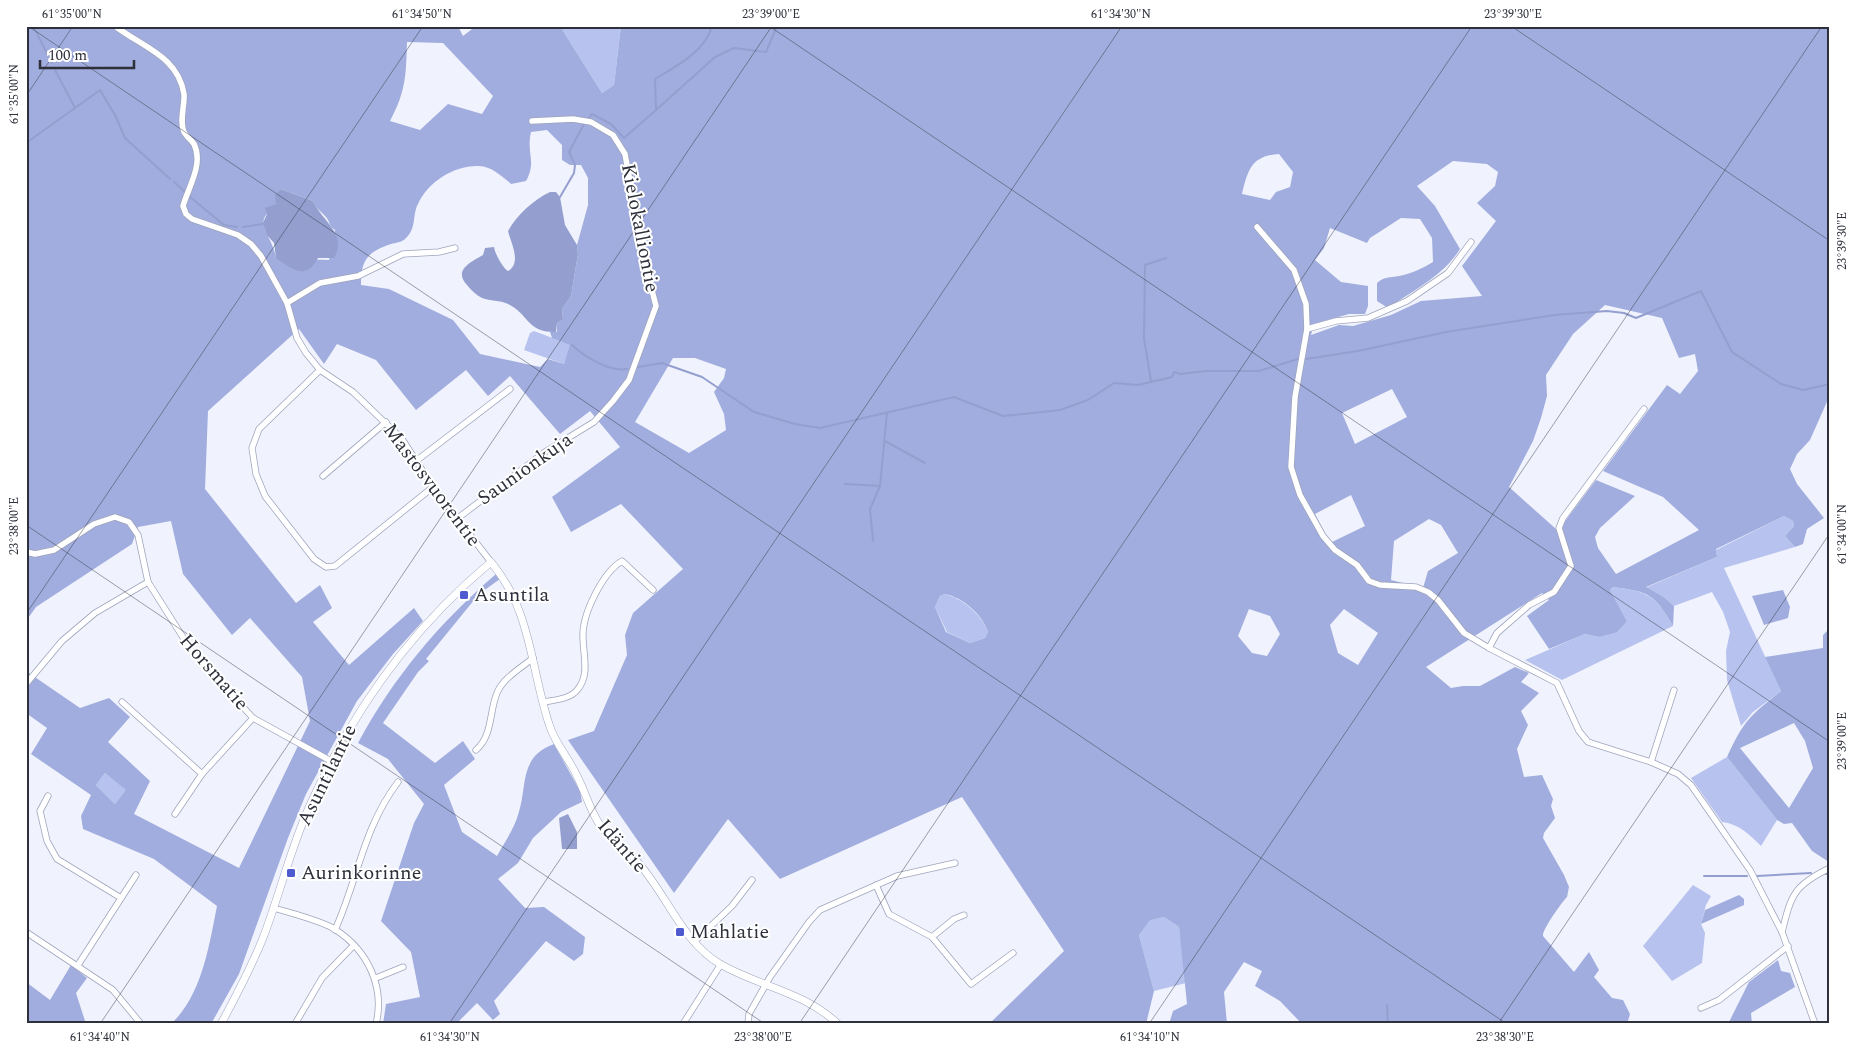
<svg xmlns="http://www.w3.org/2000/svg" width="1856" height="1050" font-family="Spectral,serif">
<rect width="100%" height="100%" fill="#f0f3fd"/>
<g fill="#b7c2ef">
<polygon points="560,26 621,26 614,85 602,93"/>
<polygon points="534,331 571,345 564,364 524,350 530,333"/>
<polygon points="1784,516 1793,521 1794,526 1785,536 1795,547 1724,568 1781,691 1753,712 1741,726 1727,680 1726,651 1730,632 1723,612 1712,592 1674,606 1665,598 1645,588 1717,557 1716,550"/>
<path d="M1613,587C1649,592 1655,595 1673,626L1562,680L1525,660L1585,634L1599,637L1627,621L1610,590Z"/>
<path d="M945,594C962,598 983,616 988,632L985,638L970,643L947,632L935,607L940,596Z"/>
<path d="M1727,757L1777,820L1761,846C1749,834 1739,824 1722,822L1691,778Z"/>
<polygon points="105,773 127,790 115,804 96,785"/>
<polygon points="1693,885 1711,896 1706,905 1701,924 1705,933 1702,963 1672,981 1643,946"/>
<polygon points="1164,917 1179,927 1186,983 1154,991 1139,935 1150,919"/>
</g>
<g fill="#a1adde" fill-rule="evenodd">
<path d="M26,26H458L463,36L476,26H560L602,93L614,85L621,26H1830V395L1810,440L1797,454L1790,469L1797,484L1824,518L1807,529L1803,544L1795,547L1785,536L1794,526L1793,521L1784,516L1716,549L1717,557L1646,587L1665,598L1674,606L1673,626C1654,594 1650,592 1613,587L1610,590L1627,621L1617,632L1599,637L1585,634L1549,649L1527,616L1549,600L1542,593L1426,667L1451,688L1463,686H1480L1515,667L1529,673L1521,682L1539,693L1521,711L1528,725L1517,749L1524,777L1542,775L1553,799L1551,806L1555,818L1544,833L1543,838L1564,875L1569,887L1567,897C1562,902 1542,930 1543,936L1574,972L1589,952L1599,970L1594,977L1612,998L1623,1000L1630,1014L1627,1024H1302L1280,1001L1255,986L1262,971L1244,962L1224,992L1227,1024H1169L1173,1011L1187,1004L1179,927L1164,917L1150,920L1139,935L1154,991L1146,1024H989L1064,951L962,797L780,879L728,819L674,893L568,740L594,731L627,655L625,635L633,613L683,569L621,504L571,532L552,497L620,447L590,411L560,434L510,376L488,396L466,370L416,410L376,360L337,344L324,364L299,329L208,411L205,489L296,603L320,585L332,608L313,622L349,665L414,608L423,621L393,654L357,701L306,794L288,838L239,974L211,1024H171C202,995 209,946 217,906L154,859L83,829L81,816L91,795L31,754L47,728L26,713V671L80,708L109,698L130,717L108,742L150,781L134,814L239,868L310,721L302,677L250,618L232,635L183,574L171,521L138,527L132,544L36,607L26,621ZM407,42L443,43L493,96L482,114L448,104L420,130L390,121C406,91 406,75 407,42ZM547,130L562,145V160L570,165H581L588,178V205L577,245L578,254L571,296L562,309L563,320L557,323V332H550L552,338L570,345L564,364L548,359L540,367L480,354L453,320L389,289L361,285C361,260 367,252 391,244C395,243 402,242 405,239C417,229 412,215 418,204C428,182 454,165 479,166C491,166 503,177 511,184L526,181C537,161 526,154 531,132ZM1279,154L1293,172L1290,187L1276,192L1270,200L1242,194C1248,170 1251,156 1279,154ZM1453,161L1487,164L1498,172L1495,186L1477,203L1496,221L1462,266L1482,296L1421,301L1391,315L1353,326L1339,325L1311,335L1314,324L1349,314H1365L1368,306V286L1341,282L1315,260L1324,248L1330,228L1367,243L1370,238L1401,218L1420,219L1432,238L1433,262C1423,268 1411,274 1399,276C1389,278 1385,276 1377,283V301L1388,308C1414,290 1443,276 1460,249L1435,206L1417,186ZM281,189L313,201C316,209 321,211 326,217C330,222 329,226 335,230L329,260L276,258C274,245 267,237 264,225C261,217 271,210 275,205C278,201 280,194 281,189ZM1605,305L1662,318L1679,358L1695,354L1698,371L1680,394L1667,385L1603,471L1663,497L1699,530L1616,574L1598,548L1595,537L1600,528L1635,496L1596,480L1563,524L1556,529L1509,487L1533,441L1541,418L1547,396L1546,375L1573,334ZM673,358H695L726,369L724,378L714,392L724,414L726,430L689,453L635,422ZM1392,389L1407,417L1355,444L1342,413ZM1351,495L1365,526L1332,542L1325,533L1315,514ZM1429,519L1441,525L1458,553L1428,571L1423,588L1391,580L1394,541ZM945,594C962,597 983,615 988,632L985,638L970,643L946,632L935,607L940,596ZM1249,609L1270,616L1280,634L1267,656L1252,653L1238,636ZM1344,609L1378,633L1358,665L1338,653L1330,625ZM105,773L126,790L115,804L96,785Z"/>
<path d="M496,574L500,579L479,594L426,659L429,661L418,672L383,723L435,763L463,741L475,759L444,785L462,832L497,856C504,843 514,829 518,815C528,786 518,757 554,744L580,791L582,802L561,812L533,838L518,863L498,879L525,908L544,907L585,937L583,954L574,961L546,941L494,1001L500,1014L493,1020L477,1003L456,1024H383L386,1004L420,997L411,952L381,921L414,823L424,804L388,759L358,743C393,678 439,623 496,574Z"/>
<polygon points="1783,590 1790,607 1788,618 1764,625 1752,596"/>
<path d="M1830,628V861L1829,862L1812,851L1792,823L1784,824L1777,820L1727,757C1744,720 1750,716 1781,691L1765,657L1823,648V635ZM1794,723L1805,741L1813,768L1789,808L1740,748Z"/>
<polygon points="1739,895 1744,899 1744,905 1701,924 1705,910"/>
<polygon points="1778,960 1781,971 1790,973 1795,987 1751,1013 1752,1024 1728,1024 1749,982"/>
<polygon points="71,965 87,978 76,993 86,1024 26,1024 26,982 50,1000"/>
</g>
<g fill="#949fcf">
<path d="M281,189L313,201C322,221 348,234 334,258H318C306,281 292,269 276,258L274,243L267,235L263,223L267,214L265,208L276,204L275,195Z"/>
<path d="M550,192H556L560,197L565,225L577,245L578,254L571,296L562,309L563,320L557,323L556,332C527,333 529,314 508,304C500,300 490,301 482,298C476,295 471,290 467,285C453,270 471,262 483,255L485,248L494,247C495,254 503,268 508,271C522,263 511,243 508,231C517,215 533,200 550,192Z"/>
<polygon points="568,814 577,832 577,849 562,849 559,818"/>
</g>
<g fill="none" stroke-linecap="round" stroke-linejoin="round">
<g stroke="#949fcf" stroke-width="2">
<polyline points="33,26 52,63"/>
<polyline points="54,68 75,108 100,90 115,115 125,138 170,179"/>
<polyline points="656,110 715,57 734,48 766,52 777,26"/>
<path d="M589,118L592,114L611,124L624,138L656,110L655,79C675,67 706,51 712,26"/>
<polyline points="26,143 75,108"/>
<polyline points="174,182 185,192"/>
<polyline points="190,197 224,225 237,227"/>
<polyline points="560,197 574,173 575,165 569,152 584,124"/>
<polyline points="243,227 263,224"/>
<path d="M572,345C585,357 609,372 627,369"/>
<polyline points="1306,359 1358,351 1446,332 1554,315 1607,311 1624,313 1636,318 1701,291 1732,352 1781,384 1803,390 1830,384"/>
<polyline points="638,367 662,363 702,377 754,412 795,424 820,428 954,397 1003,416 1060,410 1088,400 1114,383 1138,385 1172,377 1174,372 1181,374 1205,371 1259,371 1298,359"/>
<polyline points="1151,381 1144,338 1145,265 1166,258"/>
<polyline points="885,441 925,463"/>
<polyline points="845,484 880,486"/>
<polyline points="873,541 870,509 880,486 887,413"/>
<polyline points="1826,874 1830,874"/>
<polyline points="1704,876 1747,876"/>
<polyline points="1757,876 1811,873"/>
<polyline points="1387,1005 1388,1024"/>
</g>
<g stroke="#9ea4bc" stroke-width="7">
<g id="minor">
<path d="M115,26C142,47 178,56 184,94C185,105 179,121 184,132C186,136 191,140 194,144C204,164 188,188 183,206L186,214L192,219L238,235L251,244L261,256L287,303L297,338L306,353L320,370L353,392L402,439L433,487L491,562"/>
<polyline points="1257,227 1294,270 1306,304 1307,329 1295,397 1291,467 1300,495 1323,536 1335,550 1357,565 1369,581 1380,585 1416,587 1428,592 1438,600 1464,633 1489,648 1557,683 1579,731 1588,742 1651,762 1678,774 1691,785 1750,870 1782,932 1815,1024"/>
<polyline points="287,303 320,283 358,276 403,254 439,252 455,248"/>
<polyline points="1307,329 1336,321 1368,318 1407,301 1448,273 1471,242"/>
<polyline points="320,370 259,429 252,448 256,474 265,496 314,559 326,567 335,566 433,487"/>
<polyline points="416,461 510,389"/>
<polyline points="323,476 386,422"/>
<polyline points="458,518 545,452 594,422 613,401 629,380 656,306 646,267 625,154 613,135 591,122 573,119 532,121"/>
<polyline points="26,552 35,554 54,550 94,524 115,517 129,522 138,535 148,582 191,650 253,718 331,761"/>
<polyline points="1489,648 1497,633 1529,605 1554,592 1571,566 1559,528 1563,518 1644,409"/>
<polyline points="26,684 62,641 95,613 148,582"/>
<polyline points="122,702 202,774"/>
<path d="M543,702C555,700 571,699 578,689C590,674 583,655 583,637C582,614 603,572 622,561L653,590"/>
<path d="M476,750C493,735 489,712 497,693C503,678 521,668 533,658"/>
<polyline points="1651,762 1674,690"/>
<polyline points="48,796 40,811 47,841 57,859 121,898"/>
<polyline points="175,814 202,774 253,718"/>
<polyline points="876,885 889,914 932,937 971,984 1013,953"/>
<path d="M274,908C290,913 323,921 336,930C368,951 385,987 376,1024"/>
<path d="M335,930C358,879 363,828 398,782"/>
<polyline points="26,932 113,990 141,1024"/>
<path d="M1782,932C1791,895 1794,885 1830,868"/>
<polyline points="932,937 954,919 964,915"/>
<polyline points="694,942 732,906 752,880"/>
<polyline points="78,965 136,875"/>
<polyline points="376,978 403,967"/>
<polyline points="1701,1008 1719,1000 1788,946"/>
<polyline points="295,1024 322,978 353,946"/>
<polyline points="683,1024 721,964"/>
<polyline points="748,1024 749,1014 770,977 809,922 820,910 897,876 955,863"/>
</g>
</g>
<g stroke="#9ea4bc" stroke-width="8">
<path id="tertiary" d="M221,1024C236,996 251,968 263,938C280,894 291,846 311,803C353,710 413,627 491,562C532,612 530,666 549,724C554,742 568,757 576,774C584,789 589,807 598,822C607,838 623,846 635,859C666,892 681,941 720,964C760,987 803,991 838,1024"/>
</g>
<use href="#minor" stroke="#fff" stroke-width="5.5"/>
<use href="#tertiary" stroke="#fff" stroke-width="7"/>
</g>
<path fill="none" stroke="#2e313b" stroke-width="1" stroke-opacity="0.45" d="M28,26L1507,1024M769,26L1830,742M1511,26L1830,241M26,96L73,26M26,525L765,1024M26,614L423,26M100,1024L772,26M449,1024L1122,26M799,1024L1472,26M1149,1024L1822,26M1498,1024L1830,533"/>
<g fill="#4e5acf" stroke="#fff" stroke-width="2">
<rect x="459" y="590" width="10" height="10" rx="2.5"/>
<rect x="286" y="868" width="10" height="10" rx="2.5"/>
<rect x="675" y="927" width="10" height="10" rx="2.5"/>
</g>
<g text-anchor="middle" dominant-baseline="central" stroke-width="4" stroke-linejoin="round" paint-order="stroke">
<g font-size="20" fill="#2e313b" stroke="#fff">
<text transform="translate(640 228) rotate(79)">Kielokalliontie</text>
<text transform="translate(525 469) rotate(-35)">Saunionkuja</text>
<text transform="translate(432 485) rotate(53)">Mastosvuorentie</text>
<text transform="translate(214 672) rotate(49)">Horsmatie</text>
<text transform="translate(327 775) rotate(-64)">Asuntilantie</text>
<text transform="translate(622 846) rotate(49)">Idäntie</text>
</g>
<g font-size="20" fill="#2e313b" stroke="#fff" text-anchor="start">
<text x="474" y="595">Asuntila</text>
<text x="301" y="873">Aurinkorinne</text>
<text x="690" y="932">Mahlatie</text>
</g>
</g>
<rect width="1856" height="1050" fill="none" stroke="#ffffff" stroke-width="55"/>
<path d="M40 60v8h94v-8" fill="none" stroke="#2e313b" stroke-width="2.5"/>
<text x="48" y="60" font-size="15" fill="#2e313b" stroke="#ffffff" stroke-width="4" paint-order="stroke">100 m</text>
<rect x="28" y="28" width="1800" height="994" fill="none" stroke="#2e313b" stroke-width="2"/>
<g font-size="12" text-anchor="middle" fill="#2e313b">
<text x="72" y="18">61°35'00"N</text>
<text x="422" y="18">61°34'50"N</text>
<text x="771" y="18">23°39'00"E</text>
<text x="1121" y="18">61°34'30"N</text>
<text x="1513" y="18">23°39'30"E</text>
<text transform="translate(14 94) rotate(-90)" y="4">61°35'00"N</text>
<text transform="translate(1842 241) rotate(-90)" y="4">23°39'30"E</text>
<text transform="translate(14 526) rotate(-90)" y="4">23°38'00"E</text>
<text transform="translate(1842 534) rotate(-90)" y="4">61°34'00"N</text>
<text transform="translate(1842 741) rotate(-90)" y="4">23°39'00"E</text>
<text x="100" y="1041">61°34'40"N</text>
<text x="450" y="1041">61°34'30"N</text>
<text x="763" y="1041">23°38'00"E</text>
<text x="1150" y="1041">61°34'10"N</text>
<text x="1505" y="1041">23°38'30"E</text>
</g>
</svg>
